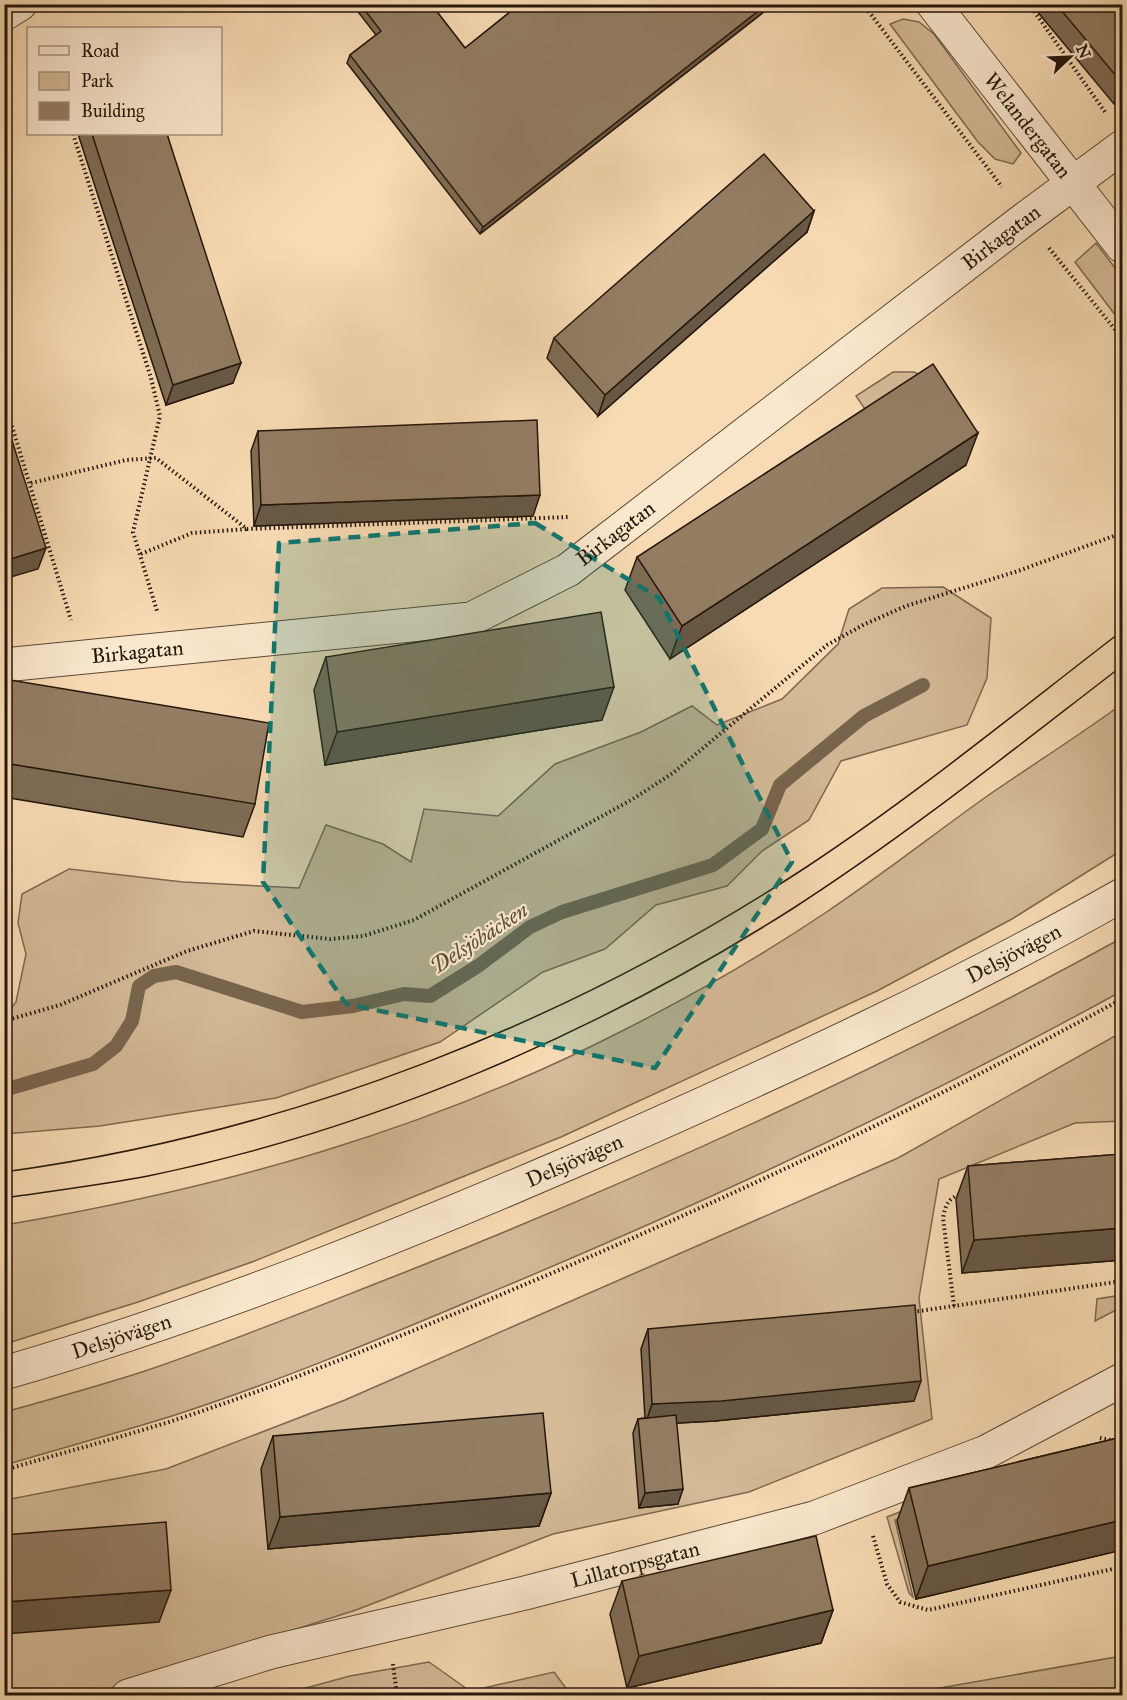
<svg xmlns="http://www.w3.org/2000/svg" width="1127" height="1700" font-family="'IM FELL Great Primer',serif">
<rect width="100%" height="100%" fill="#f8dbb4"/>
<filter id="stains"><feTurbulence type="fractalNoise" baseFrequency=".00333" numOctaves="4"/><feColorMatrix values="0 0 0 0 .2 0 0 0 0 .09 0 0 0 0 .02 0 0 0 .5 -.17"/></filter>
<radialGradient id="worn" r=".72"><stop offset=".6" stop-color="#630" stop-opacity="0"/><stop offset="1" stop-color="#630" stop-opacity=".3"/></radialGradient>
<g fill="#d4ba97" stroke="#7c6851" stroke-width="1.5">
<polygon points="903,19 919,22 934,34 1021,153 1013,164 995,159 978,142 890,24"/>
<polygon points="1096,243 1122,277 1122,324 1075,262"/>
<polygon points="893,372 914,372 922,376 871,418 856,396"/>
<polygon points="943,587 991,618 987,678 967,725 841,761 809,820 762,851 727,886 656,905 605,949 543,972 440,1042 276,1098 100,1126 5,1134 5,1016 16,1002 26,954 18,923 22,894 69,869 183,882 299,888 326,825 383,844 411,862 424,809 498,816 555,764 641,732 692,706 717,725 782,699 838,644 849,609 882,588"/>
<path d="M1122,704V850L1012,919L877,991L561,1137L252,1262L138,1302L5,1344V1225C222,1188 427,1131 624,1030C693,995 761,956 825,913C879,877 930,837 983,799C1029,767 1077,737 1122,704Z"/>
<path d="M1122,938V991C914,1105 697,1207 477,1298C377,1340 277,1382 175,1415C118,1433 61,1448 5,1465V1412C51,1399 99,1386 145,1371C234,1341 321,1305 408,1271C652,1174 892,1064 1122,938Z"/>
<polygon points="1122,1032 1122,1121 1075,1123 939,1179 919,1298 932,1419 749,1492 553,1534 356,1610 89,1695 5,1696 5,1500 166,1469 345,1400 898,1158"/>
<polygon points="1122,1295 1122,1307 1095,1321 1097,1299"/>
<polygon points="940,1496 942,1507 895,1520 913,1597 909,1593 887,1517"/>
<polygon points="1122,1656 1122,1695 900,1695"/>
<polygon points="429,1662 470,1691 554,1672 571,1695 280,1695 350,1676"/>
</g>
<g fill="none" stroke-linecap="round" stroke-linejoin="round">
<polyline stroke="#78644e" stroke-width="14" points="4,1090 93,1064 116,1046 132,1021 139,986 154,976 176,972 302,1012 353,1006 404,994 430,996 478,966 530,927 562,912 713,865 762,829 780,785 864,716 923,685"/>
<g stroke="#5a4835" stroke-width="35">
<g id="minor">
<path id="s1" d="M933,4L1122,246"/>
<polyline points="4,14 20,4"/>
<path id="s2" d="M4,665L471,619L568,570L1026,218L1122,147"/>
<path id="s3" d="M128,1696L271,1652L525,1593L814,1518L986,1452L1122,1380"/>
</g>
</g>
<g stroke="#5a4835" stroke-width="35">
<g id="tertiary">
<path id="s4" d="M4,1373C211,1313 409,1233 606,1147C781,1070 956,989 1122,895"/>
</g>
</g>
<g stroke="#25170b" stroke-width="4" stroke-dasharray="1.5 3" stroke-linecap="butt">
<polyline points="863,4 1002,187"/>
<polyline points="1029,4 1105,112"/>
<polyline points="73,134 151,378 160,416 133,532 157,611"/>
<polyline points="1049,248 1122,338"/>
<polyline points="4,400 71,620"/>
<polyline points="31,483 126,460 156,458 247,529 569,517"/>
<polyline points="141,554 192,533 247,529"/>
<polyline points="4,1021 60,1005 187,951 254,931 330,939 363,936 414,920 633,799 673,773 827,645 865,624 906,606 1018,571 1122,533"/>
<path d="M954,1306L943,1218C945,1205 949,1197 962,1194"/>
<polyline points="913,1312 1122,1281"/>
<polyline points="1100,1438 1122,1442"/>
<path d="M4,1470C59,1454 114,1439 169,1422C277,1387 383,1343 488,1300C704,1210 917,1110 1122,999"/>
<polyline points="873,1536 887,1584 900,1602 928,1610 1122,1567"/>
<polyline points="393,1664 397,1696"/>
</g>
<use href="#minor" stroke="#fae8ce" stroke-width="33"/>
<use href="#tertiary" stroke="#fae8ce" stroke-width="33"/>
<g stroke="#25170b" stroke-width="1.5">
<path d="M4,1172C291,1133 567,1024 808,866C917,794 1019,710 1122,631"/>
<path d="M4,1198C52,1191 101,1185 148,1176C375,1129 597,1033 792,909C907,835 1014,749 1122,666"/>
</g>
</g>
<g fill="#7e6c55" stroke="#25170b" stroke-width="1.5">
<polygon points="352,4 431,4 465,48 520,4 774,4 480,234 347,63 350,55 376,35"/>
<polygon points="1031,4 1122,4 1122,97 1114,104"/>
<polygon points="78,134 167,134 233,383 166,405"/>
<polygon points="814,211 807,232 598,416 547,358 554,338"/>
<polygon points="258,431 533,516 254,526 251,451"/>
<polygon points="966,465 670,659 625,590 637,557"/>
<polygon points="326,657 602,720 325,765 314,690"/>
<polygon points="4,679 255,804 243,837 4,797"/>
<polygon points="1122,1154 1122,1260 962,1273 956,1199 968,1166"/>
<polygon points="648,1329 914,1401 715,1421 676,1423 678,1504 639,1508 633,1433 638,1419 645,1418 641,1349"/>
<polygon points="273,1436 551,1493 539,1526 268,1549 261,1469"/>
<polygon points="1122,1437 1122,1550 916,1599 897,1521 909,1488"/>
<polygon points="622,1581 833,1610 821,1643 627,1688 610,1614"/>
</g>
<g fill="#675845" stroke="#25170b" stroke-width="1.5">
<polygon points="767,4 774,4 480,234 483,227"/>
<polygon points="1122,82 1122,97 1114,104 1122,83"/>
<polygon points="814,211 807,232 598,416 605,395"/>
<polygon points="241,363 233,383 166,405 173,385"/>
<polygon points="978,433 966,465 670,659 682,626"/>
<polygon points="540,495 533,516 254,526 261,505"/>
<polygon points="46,548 38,569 4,579 4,561"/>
<polygon points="614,687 602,720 325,765 337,732"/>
<polygon points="1122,1228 1122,1260 962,1273 974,1240"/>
<polygon points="921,1381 914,1401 715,1421 645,1425 652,1404"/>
<polygon points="683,1489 678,1504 639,1508 645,1493"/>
<polygon points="551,1493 539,1526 268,1549 280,1517"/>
<polygon points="1122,1520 1122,1550 916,1599 928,1566"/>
<polygon points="171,1590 159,1622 4,1634 4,1602"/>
<polygon points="833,1610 821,1643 627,1688 639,1656"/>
</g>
<g fill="#937d63" stroke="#25170b" stroke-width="1.5">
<polygon points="360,4 431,4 465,48 520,4 767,4 483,227 350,55 381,31"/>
<polygon points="1056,4 1122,4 1122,83"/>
<polygon points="92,134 167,134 241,363 173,385"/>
<polygon points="764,154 814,211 605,395 554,338"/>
<polygon points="933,364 978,433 682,626 637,557"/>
<polygon points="4,415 46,548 4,561"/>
<polygon points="537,420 540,495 261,505 258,431"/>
<polygon points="601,612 614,687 337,732 326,657"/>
<polygon points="4,679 269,723 255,804 4,763"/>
<polygon points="1122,1154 1122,1228 974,1240 968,1166"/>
<polygon points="915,1305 921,1381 722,1401 652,1404 648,1329"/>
<polygon points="543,1413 551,1493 280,1517 273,1436"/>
<polygon points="676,1415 683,1489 645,1493 638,1419"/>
<polygon points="1122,1437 1122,1520 928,1566 909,1488"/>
<polygon points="166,1522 171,1590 4,1602 4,1535"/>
<polygon points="816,1536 833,1610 639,1656 622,1581"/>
</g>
<path fill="#0f766e" fill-opacity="0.2" stroke="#0f766e" stroke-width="4.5" stroke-dasharray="12 8" stroke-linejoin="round" d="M535,523L659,598L792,862L655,1068L346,1004L263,882L279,543Z"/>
<g text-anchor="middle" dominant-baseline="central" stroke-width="4.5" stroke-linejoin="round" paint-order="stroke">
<g font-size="21" fill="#25170b" stroke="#fae8ce">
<text stroke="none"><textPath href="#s1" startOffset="154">Welandergatan</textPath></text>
<text stroke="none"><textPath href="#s2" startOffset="1124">Birkagatan</textPath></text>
<text stroke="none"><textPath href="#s2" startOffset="638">Birkagatan</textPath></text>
<text stroke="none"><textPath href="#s2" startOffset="134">Birkagatan</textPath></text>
<text stroke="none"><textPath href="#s4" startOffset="1095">Delsjövägen</textPath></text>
<text stroke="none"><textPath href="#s4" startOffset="609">Delsjövägen</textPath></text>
<text stroke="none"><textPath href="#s4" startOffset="123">Delsjövägen</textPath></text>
<text stroke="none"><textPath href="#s3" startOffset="524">Lillatorpsgatan</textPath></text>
</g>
<g font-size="22" font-style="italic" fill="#5d4b38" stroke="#fae8ce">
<text transform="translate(479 938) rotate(-33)">Delsjöbäcken</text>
</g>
</g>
<rect width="1127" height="1700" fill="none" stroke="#f8dbb4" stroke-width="24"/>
<rect x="6" y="6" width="1115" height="1688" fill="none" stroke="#25170b" stroke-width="3"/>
<rect x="12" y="12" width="1103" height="1676" fill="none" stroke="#25170b" stroke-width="1.5"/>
<rect x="27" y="27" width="195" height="108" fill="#fae8ce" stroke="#a59480" stroke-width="1.5"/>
<rect x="39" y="46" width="30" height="9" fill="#fae8ce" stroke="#a59480" stroke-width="1.5"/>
<text x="81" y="57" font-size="18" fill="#25170b">Road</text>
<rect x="39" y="72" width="30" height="18" fill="#d4ba97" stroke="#a59480" stroke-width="1.5"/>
<text x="81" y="87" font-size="18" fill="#25170b">Park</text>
<rect x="39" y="102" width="30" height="18" fill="#937d63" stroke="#a59480" stroke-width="1.5"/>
<text x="81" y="117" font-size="18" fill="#25170b">Building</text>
<g transform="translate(1070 57) rotate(67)" stroke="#fae8ce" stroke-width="4.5" paint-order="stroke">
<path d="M0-4.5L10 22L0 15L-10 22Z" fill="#25170b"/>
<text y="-9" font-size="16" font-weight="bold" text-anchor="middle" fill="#25170b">N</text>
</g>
<rect width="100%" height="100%" filter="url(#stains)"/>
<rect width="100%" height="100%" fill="url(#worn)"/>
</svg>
